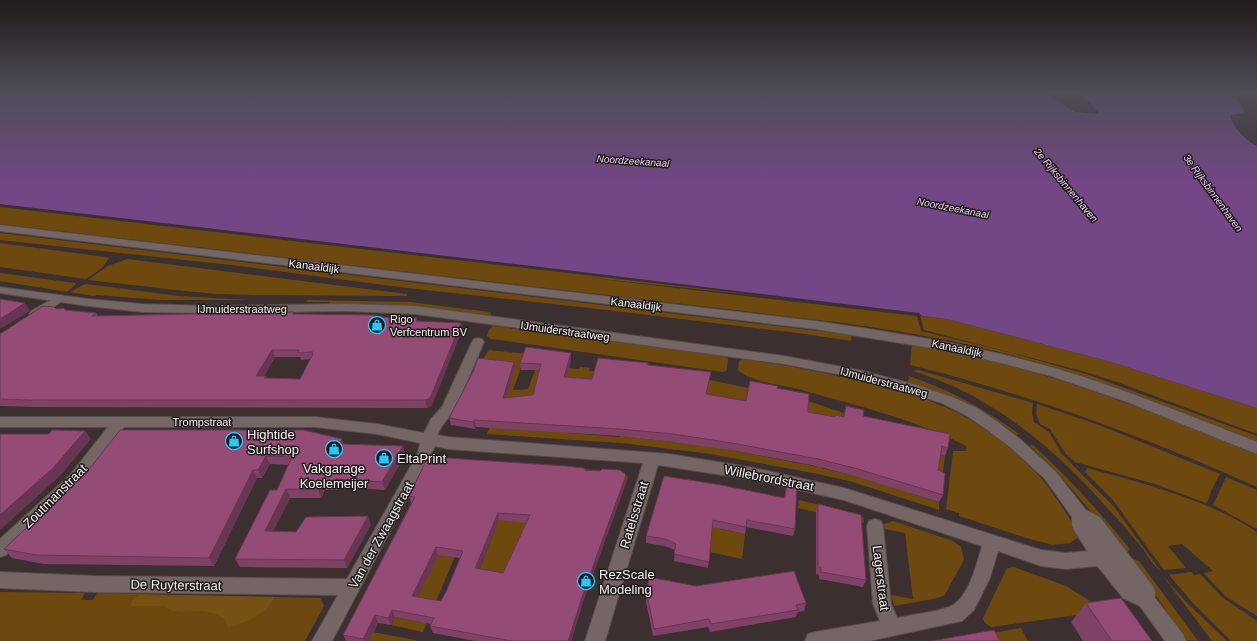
<svg xmlns="http://www.w3.org/2000/svg" width="1257" height="641" font-family="Helvetica,sans-serif">
<rect width="100%" height="100%" fill="#3c2f30"/>
<g fill="#6d490f" fill-rule="evenodd">
<path d="M0,207L705,289L763,296L582,277L917,316L921,331L1012,353L1086,374L1257,436V442C1177,409 1095,377 1011,355C951,339 889,329 827,321L0,224Z"/>
<polygon points="0,233 852,335 851,341 798,333 598,309 407,288 231,265 0,240"/>
<polygon points="0,243 105,257 109,258 102,268 86,279 0,267"/>
<polygon points="127,259 407,294 407,296 255,295 217,294 185,291 88,280 108,266"/>
<polygon points="0,273 75,283 76,284 67,292 0,281"/>
<polygon points="86,284 179,296 250,300 160,300 97,295 93,296 70,292 81,286"/>
<polygon points="306,300 410,302 490,312 491,314 490,316 399,305 328,304 329,302 308,302"/>
<polygon points="920,316 947,319 1111,362 1257,408 1257,434 1117,382 1082,371 924,330"/>
<polygon points="493,326 723,356 728,358 727,370 723,372 500,340 491,339 487,336 489,330"/>
<path d="M912,344C946,351 981,358 1015,367C1098,390 1178,422 1257,455V487C1145,437 1029,394 910,365Z"/>
<path d="M489,350L526,354L513,390L528,389L537,365L579,369L580,367L590,368L589,371H596L701,378L808,401L844,413L842,424L821,468L852,475L903,443L945,456L942,480L909,493L939,502V510L853,482L818,474L711,454L621,443L487,434L489,428L479,365ZM678,400L673,442L657,440ZM658,415L654,440L624,436ZM623,417L620,437L569,433ZM734,433L818,467L731,450Z"/>
<path d="M742,359C787,365 832,374 875,385C904,392 932,400 958,413C989,429 1018,453 1041,478C1056,496 1068,516 1080,536L1070,543L1053,545L1033,540L959,516V513L946,509L953,451H966V446C914,419 855,405 798,389C778,384 754,383 738,370L739,361Z"/>
<path d="M919,370L1033,403L1032,413L1034,422L1049,432L1061,453L1114,507L1160,570C1153,566 1148,556 1143,549C1132,536 1121,522 1109,510C1056,449 991,394 912,371Z"/>
<path d="M909,376C948,389 985,409 1019,434L1017,435C980,408 951,395 908,382Z"/>
<polygon points="1037,404 1099,425 1220,474 1211,491 1208,501 1206,503 1155,484 1075,462 1066,454 1050,429 1040,424 1036,414"/>
<path d="M1033,445C1068,477 1099,511 1129,548L1128,552H1126L1057,472L1030,446Z"/>
<polygon points="442,458 624,472 628,477 626,483 623,481 567,473 459,547 423,632 391,625 395,617 422,622 403,602"/>
<path d="M1087,468C1145,484 1206,499 1257,532V616L1225,596L1204,573L1213,571L1182,544L1168,546L1186,568L1164,570L1112,499L1085,472Z"/>
<polygon points="1226,477 1257,490 1257,529 1213,505"/>
<polygon points="799,500 838,509 863,517 864,523 798,508"/>
<polygon points="525,503 544,547 466,604 501,515"/>
<polygon points="665,511 724,530 745,534 742,559 710,552"/>
<polygon points="868,519 884,524 893,521 953,541 961,547 964,560 944,596 933,599 894,606 891,595 913,599 905,533 885,529 884,526 868,524"/>
<polygon points="1131,558 1139,561 1198,641 1186,640"/>
<path d="M1014,567L1066,586L1093,603L1098,612L992,627C987,625 984,623 983,618L1007,568Z"/>
<polygon points="1191,572 1194,575 1200,574 1223,598 1257,621 1257,641 1231,641 1192,602 1169,575"/>
<polygon points="1163,576 1187,603 1227,641 1212,641"/>
<polygon points="0,592 85,593 81,600 93,600 97,593 320,598 324,606 305,641 0,641"/>
<polygon points="1021,628 1028,641 991,641 987,634"/>
<polygon points="373,632 415,640 416,641 369,641"/>
</g>
<path fill="#775014" d="M140,595L274,597C268,614 244,623 228,628L225,619L213,613L202,611L183,612L173,611L163,606H131L132,600Z"/>
<path fill="#734686" d="M0,94H1046L1075,112L1097,114L1099,113L1083,94H1231C1237,99 1243,105 1244,113L1231,115C1230,125 1247,142 1257,146V408L1111,362L947,319L922,316L919,313L541,267L0,204Z"/>
<g fill="none" stroke-linecap="round" stroke-linejoin="round">
<g stroke="#574c4d" stroke-width="2">
<g id="street">
<polygon points="60,295 64,296 66,298 64,300 39,317 31,317 29,314 31,311"/>
<path d="M478,338L482,339L484,342L455,409L442,426L437,435L448,437L669,454L754,468L844,488L1041,550L1066,553L1107,549L1113,552L1116,557L1113,562L1107,565L1066,569L1041,566L998,551L990,578L974,610L962,621L869,641H805L808,634L815,632L880,621L873,604L867,526L869,521L875,519L881,521L883,526L891,604L897,618C914,614 933,613 949,607C968,601 977,563 982,546L844,500L754,480L658,465L605,641H585L643,463L448,449L435,446L332,641H312L338,595L94,592L0,588V572L94,576L347,579L418,453L420,443L377,434L315,427H124L80,483L6,555L0,557V539L70,475L108,427H0V417H315L377,424L424,433L431,419L442,407L472,342L474,339Z"/>
</g>
</g>
<g stroke="#574c4d" stroke-width="2">
<g id="secondary">
<path d="M0,225L815,321C898,333 981,346 1061,370C1128,390 1192,417 1257,442V454L1127,402L1051,376L997,362L937,349L815,329L0,231Z"/>
<polygon points="0,287 88,299 142,304 210,306 347,304 415,306 784,356 863,371 916,385 952,397 977,408 999,423 1020,439 1055,471 1086,510 1100,517 1152,585 1155,591 1155,598 1183,634 1186,641 1165,641 1140,606 1123,598 1095,563 1074,530 1072,525 1072,517 1045,479 1010,447 989,431 967,416 942,403 863,379 784,364 415,314 347,311 210,313 142,312 88,306 0,293"/>
</g>
</g>
<use href="#street" fill="#756666" fill-rule="evenodd"/>
<use href="#secondary" fill="#756666" fill-rule="evenodd"/>
</g>
<g fill="#7f4166" fill-rule="evenodd">
<path d="M56,309L96,313L98,316L295,314L374,315L375,317L418,321L461,323L462,330L432,405L427,408L34,407L0,406V334ZM275,357H300L301,360L311,359L300,379L267,378L266,376H264Z"/>
<polygon points="571,360 567,377 592,379 648,365 711,372 710,379 707,395 746,401 777,388 808,412 835,417 843,417 846,406 863,416 948,448 945,456 940,454 938,470 943,495 939,502 855,476 816,466 731,450 673,442 620,436 476,427 475,429 451,425 449,418 515,369 506,398 533,395 539,370 521,370 520,363"/>
<polygon points="343,444 403,446 405,455 385,490 340,487 338,490 325,490 321,498 290,498 273,531 296,532 371,525 347,568 240,567 235,559 277,490 288,465 270,464 262,478 257,478 214,566 43,564 12,558 4,549 91,467"/>
<path d="M585,470L626,475V483L584,599L571,641H475L433,633L430,626L431,624L395,617L391,625L378,623L369,641H346L343,635L411,503L409,496ZM499,520L526,523L503,573L479,569ZM438,555L460,558L446,592L441,601L418,597Z"/>
<polygon points="787,482 795,529 793,536 746,527 745,534 712,527 708,568 674,561 675,550 665,546 646,543 646,536 784,498"/>
<polygon points="818,504 866,580 863,587 819,579 819,575 816,574 816,511"/>
<polygon points="696,586 806,603 804,611 798,612 796,617 710,632 708,627 653,636 646,602 647,594"/>
<polygon points="1086,603 1152,641 1083,641 1071,622"/>
</g>
<g fill="#683553">
<polygon points="25,303 30,311 0,329 0,319"/>
<polygon points="461,323 462,330 432,405 427,408 425,400"/>
<polygon points="272,350 275,357 260,383 256,376"/>
<polygon points="571,353 571,360 565,384 564,377"/>
<polygon points="514,362 515,369 504,405 503,398"/>
<polygon points="711,372 710,379 705,401 706,394"/>
<polygon points="474,420 476,427 475,429 473,422"/>
<polygon points="85,431 91,439 60,476 0,530 0,515"/>
<polygon points="342,439 345,448 339,444"/>
<polygon points="403,446 405,455 385,490 382,482"/>
<polygon points="266,456 270,464 262,478 258,470"/>
<polygon points="253,470 257,478 214,566 209,558"/>
<polygon points="626,475 626,483 584,599 571,641 568,641 584,591"/>
<polygon points="336,479 340,487 338,490 335,482"/>
<polygon points="321,482 325,490 321,498 318,489"/>
<polygon points="286,489 290,498 269,540 265,531"/>
<polygon points="498,513 499,520 477,576 475,568"/>
<polygon points="368,516 371,525 347,568 344,560"/>
<polygon points="436,547 438,555 415,604 412,596"/>
<polygon points="392,610 395,617 391,625 388,618"/>
<polygon points="375,615 378,623 369,641 364,641 363,639"/>
</g>
<g fill="#944c77" stroke="#683553" fill-rule="evenodd">
<polygon points="0,299 25,303 0,319"/>
<path d="M43,306L54,307L56,309L64,308L65,310L96,313L92,316L294,312L293,314L374,315L373,317L417,318L416,321L461,323L430,398L425,400H29L0,399V334ZM272,350H299L298,353L313,352L312,354H313L300,379L264,378L266,376H256Z"/>
<polygon points="526,347 571,353 564,377 592,379 598,358 648,363 648,365 711,372 706,394 746,401 750,381 778,386 777,388 809,394 808,412 835,417 835,415 844,417 846,406 864,410 863,416 950,434 948,448 942,446 938,470 945,473 943,495 858,469 818,459 732,443 673,434 620,429 474,420 473,422 449,418 474,370 478,358 514,362 503,398 533,395 541,364 520,363"/>
<polygon points="52,430 85,431 53,468 0,515 0,434 49,434"/>
<polygon points="120,430 304,430 342,439 339,444 403,446 382,482 336,479 335,482 321,482 318,489 286,489 265,531 296,532 306,517 368,516 344,560 235,559 270,490 277,490 292,457 266,456 258,470 253,470 209,558 36,555 4,549 91,467"/>
<path d="M432,457L566,466L584,468L585,470L600,471L602,469L620,470L626,475L584,591L568,641H512L430,626L434,618L392,610L388,618L375,615L363,639L343,635L415,497L409,496L427,459ZM498,513L530,515L503,573L475,568ZM436,547L463,551L446,592L441,601L412,596Z"/>
<polygon points="664,476 721,485 785,498 787,482 797,484 795,529 747,520 746,527 713,520 709,562 674,554 676,544 666,539 646,536"/>
<polygon points="818,504 861,515 866,580 821,572 821,567 818,567"/>
<polygon points="794,571 806,603 796,605 798,610 711,624 709,619 654,629 647,594 649,577 696,586"/>
<polygon points="1121,598 1152,641 1112,641 1086,603"/>
<polygon points="994,630 1000,641 931,641"/>
</g>
<linearGradient id="sky" x2="0" y2="1"><stop stop-color="#211a1a"/><stop offset="0.51" stop-color="#504d59"/><stop offset="1" stop-color="#504d59" stop-opacity="0"/></linearGradient>
<rect width="1257" height="183" fill="url(#sky)"/>
<defs>
<g id="shop-ring" transform="scale(0.9)"><circle r="9.5" fill="#1f1919" stroke="#25c9fe" stroke-width="1.5"/><path d="M-5-2.5h2.3a2.7 3.5 0 0 1 5.4 0H5L5.5 6h-11ZM-1.5-2.5h3a1.5 2.3 0 0 0-3 0Z" fill="#25c9fe"/></g>
</defs>
<g fill-rule="evenodd">
<use href="#shop-ring" x="377" y="325"/>
<use href="#shop-ring" x="234" y="441"/>
<use href="#shop-ring" x="334" y="449"/>
<use href="#shop-ring" x="384" y="458"/>
<use href="#shop-ring" x="586" y="581"/>
</g>
<g text-anchor="middle" dominant-baseline="central" stroke-width="3" stroke-linejoin="round" paint-order="stroke">
<g font-size="10" font-style="italic" fill="#ead1f5" stroke="#1f1919">
<text transform="translate(633 161) rotate(4)">Noordzeekanaal</text>
<text transform="translate(1066 185) rotate(50)">2e Rijksbinnenhaven</text>
<text transform="translate(1213 193) rotate(54)">3e Rijksbinnenhaven</text>
<text transform="translate(953 208) rotate(11)">Noordzeekanaal</text>
</g>
<g font-size="11" fill="#fbf2f3" stroke="#1f1919">
<text transform="translate(314 266) rotate(7)">Kanaaldijk</text>
<text transform="translate(636 304) rotate(7)">Kanaaldijk</text>
<text x="242" y="309">IJmuiderstraatweg</text>
<text transform="translate(565 331) rotate(8)">IJmuiderstraatweg</text>
<text transform="translate(957 348) rotate(12)">Kanaaldijk</text>
<text transform="translate(884 382) rotate(15)">IJmuiderstraatweg</text>
<text x="202" y="422">Trompstraat</text>
</g>
<g font-size="11" fill="#fbf2f3" stroke="#1f1919" text-anchor="start">
<text x="390" y="319">Rigo<tspan x="390" dy="13">Verfcentrum BV</tspan></text>
</g>
<g font-size="13" fill="#fbf2f3" stroke="#1f1919" text-anchor="start">
<text x="247" y="434">Hightide<tspan x="247" dy="15">Surfshop</tspan></text>
<text x="397" y="458">EltaPrint</text>
<text x="334" y="468" text-anchor="middle">Vakgarage<tspan x="334" dy="15">Koelemeijer</tspan></text>
<text x="599" y="574">RezScale<tspan x="599" dy="15">Modeling</tspan></text>
</g>
<g font-size="13" fill="#fbf2f3" stroke="#1f1919">
<text transform="translate(769 478) rotate(11)">Willebrordstraat</text>
<text transform="translate(55 496) rotate(-45)">Zoutmanstraat</text>
<text transform="translate(634 515) rotate(-73)">Ratelsstraat</text>
<text transform="translate(381 535) rotate(-61)">Van der Zwaagstraat</text>
<text transform="translate(881 578) rotate(83)">Lagerstraat</text>
<text transform="translate(176 585) rotate(1)">De Ruyterstraat</text>
</g>
</g>
</svg>
